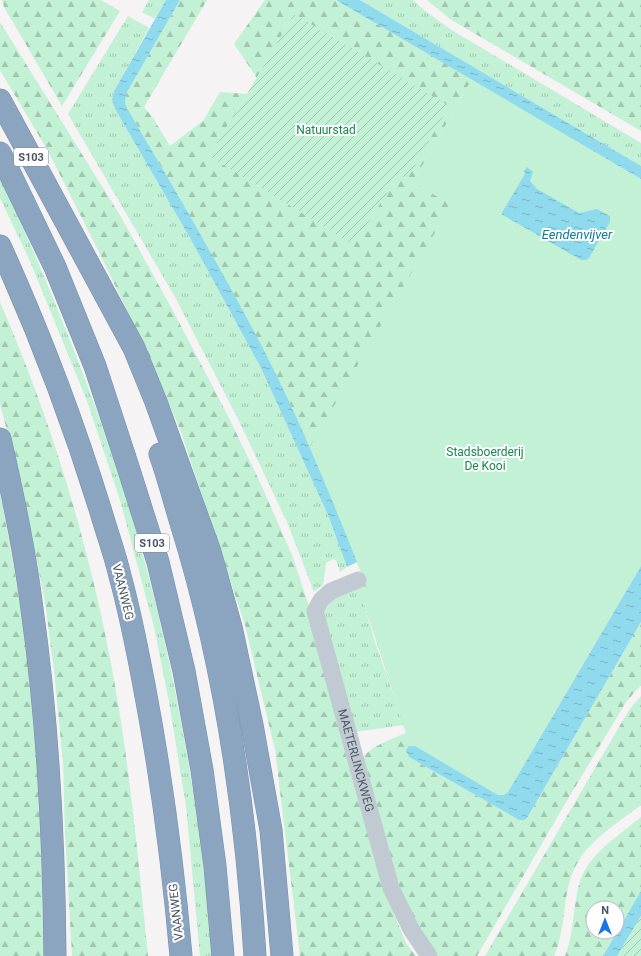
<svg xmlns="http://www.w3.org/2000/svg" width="641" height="956" font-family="Roboto,sans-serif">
<defs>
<pattern id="grass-tufts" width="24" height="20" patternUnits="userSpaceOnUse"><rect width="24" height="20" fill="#c3f1d5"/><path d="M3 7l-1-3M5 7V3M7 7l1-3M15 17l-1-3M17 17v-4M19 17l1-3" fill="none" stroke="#a0c6b0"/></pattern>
<pattern id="forest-firs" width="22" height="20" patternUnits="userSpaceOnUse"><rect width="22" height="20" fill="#c3f1d5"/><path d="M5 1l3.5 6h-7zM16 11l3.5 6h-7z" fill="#a0c6b0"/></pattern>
<pattern id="garden-furrows" width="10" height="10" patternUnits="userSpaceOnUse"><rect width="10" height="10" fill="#c3f1d5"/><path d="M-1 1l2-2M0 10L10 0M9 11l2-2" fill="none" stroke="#a0c6b0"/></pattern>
<pattern id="water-ripples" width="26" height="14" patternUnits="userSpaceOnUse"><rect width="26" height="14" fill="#90daee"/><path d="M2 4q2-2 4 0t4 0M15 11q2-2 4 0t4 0" fill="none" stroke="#78b4c4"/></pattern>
</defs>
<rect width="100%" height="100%" fill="#f5f3f3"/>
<g fill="url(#grass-tufts)">
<polygon points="149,0 166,0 155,19 142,12"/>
<polygon points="360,0 413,0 424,10 450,29 641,143 641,166"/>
<polygon points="128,16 149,28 114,91 112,100 115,109 190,238 260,366 328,515 347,567 340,572 336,560 333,559 326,563 323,585 314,592 287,522 237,417 175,297 68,114"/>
<path d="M0,176C49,284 94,394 129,507C164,621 187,740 203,858C208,891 210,924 213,956H200L186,806L169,702L154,627L120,500L87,401L29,259L0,198Z"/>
<polygon points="386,576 363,600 375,642 404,725 354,732 323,613 336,595"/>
</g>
<g fill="url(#forest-firs)" fill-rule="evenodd">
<polygon points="2,0 101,0 120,11 62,106 4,7"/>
<polygon points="180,0 207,0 144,107 153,118 170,146 203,121 220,92 247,94 209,156 399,174 407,179 294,14 257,78 234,44 265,0 336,0 472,79 413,182 452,204 319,433 345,523 270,362 206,244 127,108 125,102 126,94"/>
<polygon points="427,0 641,0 641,131 450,19"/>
<polygon points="0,22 121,217 172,309 226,412 259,480 292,555 317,630 392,909 406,943 416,956 300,956 275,750 245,625 181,432 148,354 98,250 48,151 0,70"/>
<path d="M0,302C54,426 93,558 116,691C131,778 139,867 148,956H72L65,834L63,762L54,671L45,602L35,553L13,454L0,404Z"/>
<path d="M0,494C19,586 33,680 40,775C44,835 46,896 49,956H0Z"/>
<path d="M641,566L407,753L409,757L519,820L527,818L641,622V685L626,702L559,814L477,956H434L404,903L363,764C363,762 363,759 364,757C369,747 396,737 406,733L363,600L368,590Z"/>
<path d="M641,696V805C619,822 592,838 578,862C572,871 569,883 567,893C563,914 563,936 554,956H485L629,710Z"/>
<path d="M641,817V891L603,956H565C573,936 573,914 577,893C584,855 614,840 641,817ZM593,908H617V932H593Z"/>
</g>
<polygon fill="#c3f1d5" points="472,79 641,179 641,566 508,792 505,795 498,795 415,747 409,746 404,725 363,600 368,590 310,447 451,205 413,182"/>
<g fill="url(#garden-furrows)">
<polygon points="294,14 449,106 407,179 399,174 354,245 209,156 247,94"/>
<polygon points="641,916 641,956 617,956"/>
</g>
<g fill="url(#water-ripples)">
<path d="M166,0H180L126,94L125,102L127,108C176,192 226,276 270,362C303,428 330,494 357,562L347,567L328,515L260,366L190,238L115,109L112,100L114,91Z"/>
<polygon points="336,0 360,0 641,166 641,179"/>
<polygon points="527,167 533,172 530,181 537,189 579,213 597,209 610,216 610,222 589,258 586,260 581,260 501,214 525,174 524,171"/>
<polygon points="641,566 641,622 527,818 524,820 519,820 409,757 407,753 406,750 409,746 415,746 498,795 504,795 508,792"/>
<polygon points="641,891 641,916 617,956 603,956"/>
</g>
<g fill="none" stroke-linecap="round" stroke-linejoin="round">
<g stroke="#7690ad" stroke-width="23">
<g id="highway">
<polyline points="0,100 134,348 156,402 210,552 231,627 252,725 271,830 282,956"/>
<polyline points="0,153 55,267 95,366 129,470 158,562 184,671 202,770 215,866 223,956"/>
<path d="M0,246C39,332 73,421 101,512C107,533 115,554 120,576C130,612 137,648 144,685C161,774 173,865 181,956"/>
<path d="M0,439C13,495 25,552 32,609C48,722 54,841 55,956"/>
<path d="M160,454C168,476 174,500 181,523C225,664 246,809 255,956"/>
</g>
</g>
<path stroke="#c1cad2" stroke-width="17" id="s1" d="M358,580L331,591L321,600L315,611L391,888L411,929L429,956"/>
<use href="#highway" stroke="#8ba5c1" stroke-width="22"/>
</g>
<g text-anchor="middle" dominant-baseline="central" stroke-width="4" stroke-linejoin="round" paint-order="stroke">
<g fill="#fff" stroke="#808990" stroke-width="1">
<rect x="14" y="148" width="34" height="18" rx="3"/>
<rect x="135" y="534" width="34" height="18" rx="3"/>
</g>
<g font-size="11" font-weight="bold" fill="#4a5661">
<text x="31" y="157">S103</text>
<text x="152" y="543">S103</text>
</g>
<g font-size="12" fill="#17864f" stroke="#fff">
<text x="326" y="130">Natuurstad</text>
<text x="485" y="452">Stadsboerderij<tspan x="485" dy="14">De Kooi</tspan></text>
</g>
<g font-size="12" fill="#4a5661" stroke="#fff">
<text transform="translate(123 592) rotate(76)">VAANWEG</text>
<text stroke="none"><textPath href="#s1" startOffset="210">MAETERLINCKWEG</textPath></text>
<text transform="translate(176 912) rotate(-96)">VAANWEG</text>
</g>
<g font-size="13" font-style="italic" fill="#0c7c9b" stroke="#fff">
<text x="577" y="234">Eendenvijver</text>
</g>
</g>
<g transform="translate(605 920)"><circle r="19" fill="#ffffff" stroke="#b7bbc0"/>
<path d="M0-3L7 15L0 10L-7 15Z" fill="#1a73e8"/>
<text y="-6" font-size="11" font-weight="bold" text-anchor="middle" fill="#4a5661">N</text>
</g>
</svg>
